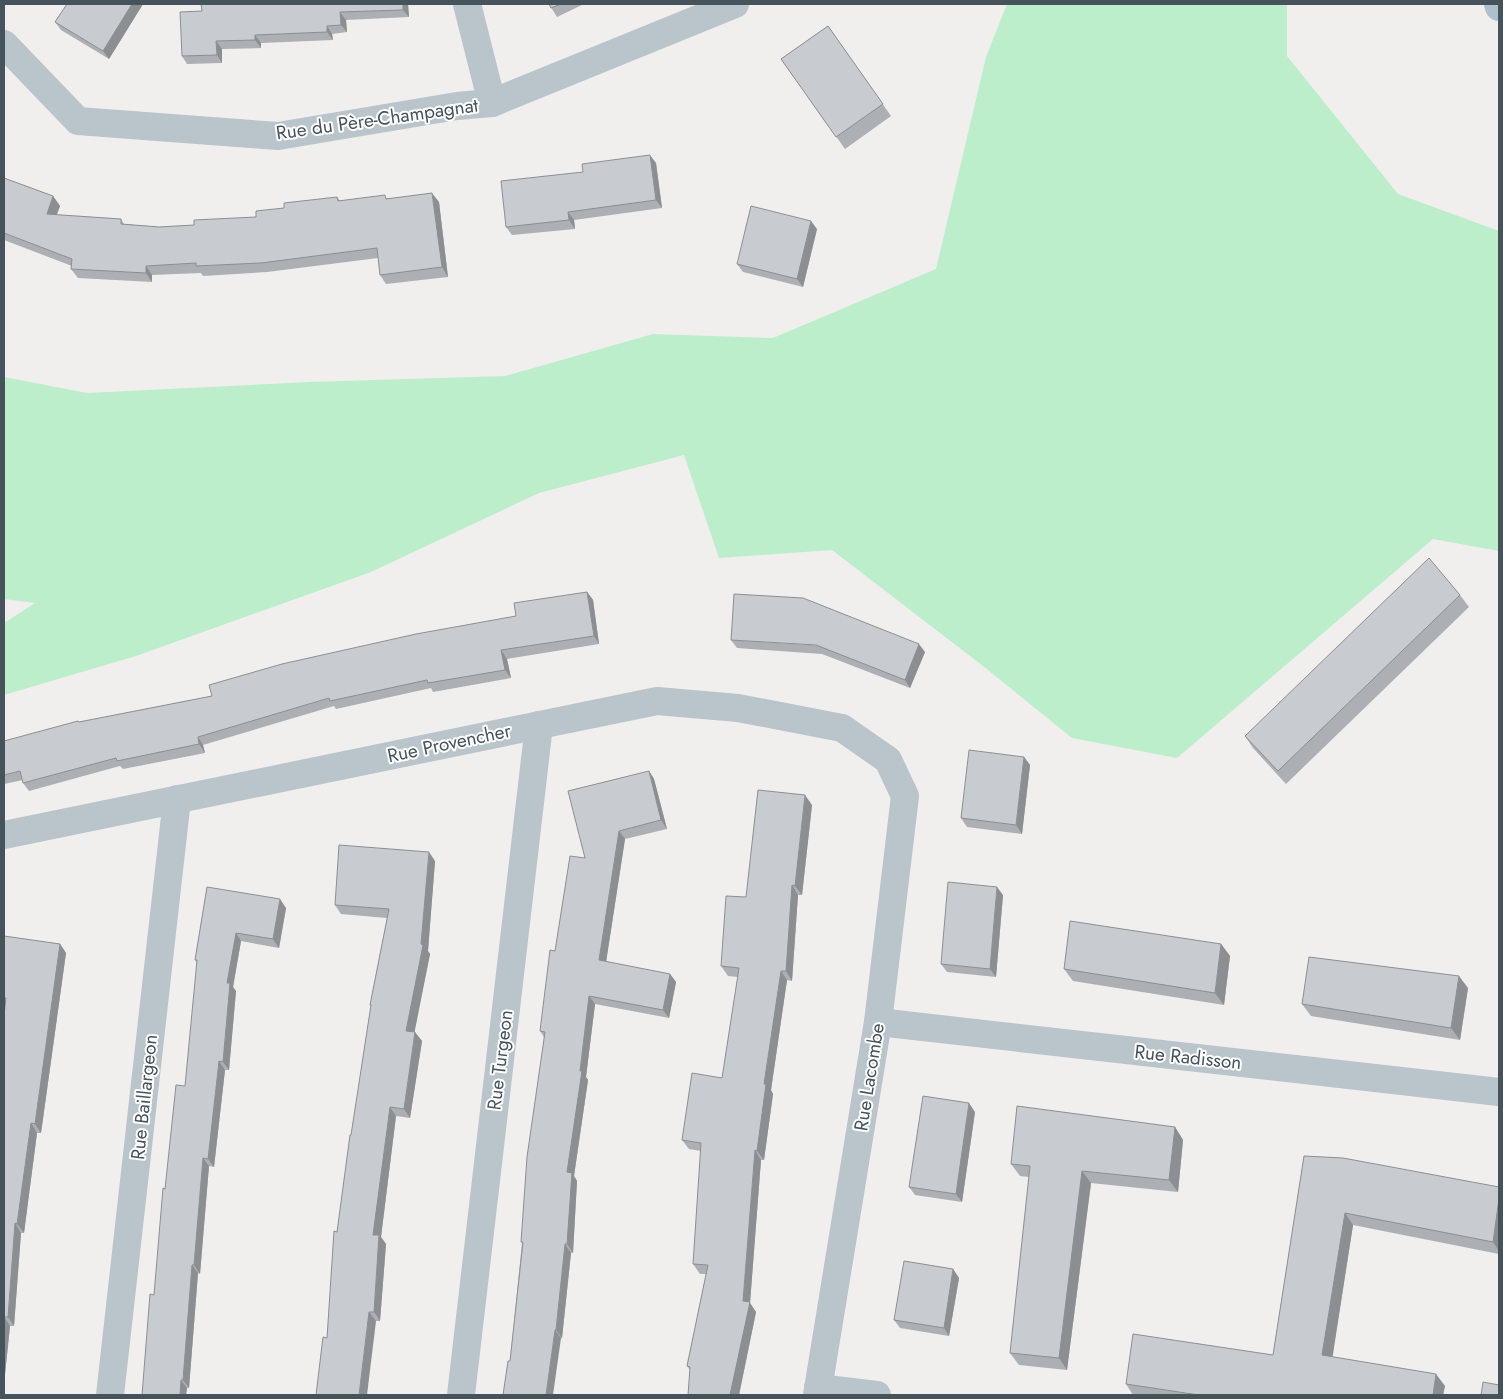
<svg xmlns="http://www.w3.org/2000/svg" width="1503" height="1399" font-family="Jost,sans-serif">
<rect width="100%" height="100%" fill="#f1eeee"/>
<polygon fill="#bceecb" points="1007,4 1287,4 1287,56 1398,194 1499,231 1499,551 1433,539 1177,758 1072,738 983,666 832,550 719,558 684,455 539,493 371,572 136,656 4,695 4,623 35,603 4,599 4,377 87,393 309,382 505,376 653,334 773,338 936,269 986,57"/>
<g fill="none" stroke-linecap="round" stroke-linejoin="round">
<g stroke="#bac4cb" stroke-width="28">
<polyline points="467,4 492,103"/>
<polyline points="4,44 78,121 278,136 457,106 492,103 735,4"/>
<polyline points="4,835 657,701 738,708 842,728 888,760 905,796 878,1022 817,1395"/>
<polyline points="878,1022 1499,1092"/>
<polyline points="818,1388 877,1395"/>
<polyline points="110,1395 177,799"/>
<polyline points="461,1395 539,725"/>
</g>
<polyline stroke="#aec0cd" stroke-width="28" points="1498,4 1499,7"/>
</g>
<g fill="#acafb4">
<polygon points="67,4 143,4 109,59 61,30 55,22"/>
<polygon points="201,4 408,4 409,17 346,20 347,32 332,34 333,40 261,43 261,48 222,49 222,63 187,64 182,56 202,11"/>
<polygon points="549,4 584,4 557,17"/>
<polygon points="828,26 891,116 845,149 781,59"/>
<polygon points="656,163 662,208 574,220 575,229 512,235 506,227 583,172"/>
<polygon points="4,178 53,196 60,206 57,215 121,219 124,224 159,227 194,225 256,217 284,208 337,197 340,201 388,198 439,202 448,277 386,284 380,275 378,258 267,272 203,276 201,273 152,275 152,282 78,278 71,269 72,266 4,240"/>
<polygon points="817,229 803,287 743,272 737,264"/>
<polygon points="587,592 593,600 599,644 507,659 511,678 433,692 431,688 336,709 334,706 203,745 205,753 123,769 120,766 29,791 23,783 23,780 4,784 4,741 79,722 212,696 516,616"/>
<polygon points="1460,595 1469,607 1286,784 1253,748 1245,736"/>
<polygon points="731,640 925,652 910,688 822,654 737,648"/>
<polygon points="1024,757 1030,765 1022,834 967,827 961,818"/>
<polygon points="649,771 654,779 667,829 625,839 606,962 670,974 676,982 669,1018 595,1004 586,1077 588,1080 574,1176 577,1181 573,1253 571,1253 562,1338 510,1361 522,1243 521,1242 544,1037 540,1031 555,951 585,858"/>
<polygon points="812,805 802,895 798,895 792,981 787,980 771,1090 773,1094 764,1160 761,1160 750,1303 756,1312 739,1395 688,1395 690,1370 687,1366 706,1274 700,1274 693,1264 701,1151 689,1149 682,1140 722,1078 738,977 728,976 721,966 746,897"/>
<polygon points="435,861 428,951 430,954 414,1032 422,1041 410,1118 396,1116 381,1237 386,1244 380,1321 376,1321 327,1338 337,1232 371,1006 370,1005 387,918 341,914 335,905"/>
<polygon points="207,887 286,908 279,948 241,941 233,987 236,991 229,1070 225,1070 214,1167 209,1166 200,1274 198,1273 189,1388 187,1388 186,1395 142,1395 154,1295 165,1189 185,1086 197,963 195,960"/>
<polygon points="1003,895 996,977 947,972 941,964"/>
<polygon points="4,936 60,944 66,953 41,1133 37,1133 24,1233 21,1233 14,1326 10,1326 4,1384 4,1015 5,1006 4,1006"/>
<polygon points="1221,944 1230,956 1224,1005 1073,981 1064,969"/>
<polygon points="1468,988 1460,1040 1311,1016 1302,1004"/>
<polygon points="975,1112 962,1202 915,1195 909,1187"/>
<polygon points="1175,1127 1183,1140 1178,1192 1091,1183 1067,1370 1019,1365 1010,1353 1029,1177 1020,1176 1011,1164"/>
<polygon points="1304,1156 1499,1187 1499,1254 1353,1225 1332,1357 1445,1386 1443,1395 1133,1395 1126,1384 1273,1355"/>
<polygon points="953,1269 959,1278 949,1336 900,1328 894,1320"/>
</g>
<g fill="#8c8f92">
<polygon points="132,4 143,4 109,59 103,51"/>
<polygon points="403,4 408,4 409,17 403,10"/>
<polygon points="340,12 346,20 347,32 341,25"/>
<polygon points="327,26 332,34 333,40 327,32"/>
<polygon points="255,35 261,43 261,48 255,40"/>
<polygon points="216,41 222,49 222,63 217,55"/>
<polygon points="650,155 656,163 662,208 656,200"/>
<polygon points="432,193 439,202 448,277 442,267"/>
<polygon points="53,196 60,206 53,223 47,214"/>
<polygon points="568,212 574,220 575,229 569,220"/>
<polygon points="811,221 817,229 803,287 797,279"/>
<polygon points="146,266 152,275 152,282 146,273"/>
<polygon points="587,592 593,600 599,644 594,636"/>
<polygon points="919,644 925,652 910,688 905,680"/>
<polygon points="501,650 507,659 511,678 505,670"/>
<polygon points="198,737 203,745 205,753 199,744"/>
<polygon points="1024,757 1030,765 1022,834 1016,825"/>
<polygon points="649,771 654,779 667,829 661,820"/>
<polygon points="805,795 812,805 802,895 795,886"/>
<polygon points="619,831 625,839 605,969 599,960"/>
<polygon points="429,852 435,861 428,951 430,954 413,1040 406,1031 421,944"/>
<polygon points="792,885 798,895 792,981 786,971"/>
<polygon points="997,887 1003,895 996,977 990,969"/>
<polygon points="280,899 286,908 279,948 273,939"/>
<polygon points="236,933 241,941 233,987 236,991 229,1070 223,1062 227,983"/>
<polygon points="60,944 66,953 41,1133 35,1124"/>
<polygon points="1221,944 1230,956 1224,1005 1215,993"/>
<polygon points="781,971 787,980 771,1090 773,1094 764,1160 757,1151 764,1084"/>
<polygon points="670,974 676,982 669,1018 663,1010"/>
<polygon points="1459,976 1468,988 1460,1040 1451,1028"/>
<polygon points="589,996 595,1004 586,1077 588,1080 574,1176 577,1181 573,1253 567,1244 567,1172"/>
<polygon points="415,1032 422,1041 410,1118 404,1109"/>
<polygon points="219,1061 225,1070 214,1167 208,1159"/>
<polygon points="969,1103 975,1112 962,1202 956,1194"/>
<polygon points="390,1107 396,1116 381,1237 386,1244 380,1321 374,1312 373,1235"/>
<polygon points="31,1123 37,1133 24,1233 17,1224"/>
<polygon points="1175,1127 1183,1140 1178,1192 1169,1180"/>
<polygon points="755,1150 761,1160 750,1303 756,1312 739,1395 730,1395 743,1301"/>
<polygon points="203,1158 209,1166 200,1274 194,1265"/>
<polygon points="1082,1171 1091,1183 1067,1370 1059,1358"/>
<polygon points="1499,1199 1499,1251 1493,1242"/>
<polygon points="1345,1213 1353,1225 1331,1367 1322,1355"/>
<polygon points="15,1223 21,1233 14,1326 8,1317"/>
<polygon points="565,1244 571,1253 562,1338 556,1330"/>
<polygon points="192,1265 198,1273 189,1388 183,1380"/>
<polygon points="953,1269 959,1278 949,1336 944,1328"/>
<polygon points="369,1312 376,1321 367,1395 359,1395"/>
<polygon points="4,1317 10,1326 4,1384"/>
<polygon points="555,1330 561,1338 553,1395 546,1395"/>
<polygon points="1436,1374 1445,1386 1443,1395 1433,1395"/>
<polygon points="181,1380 187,1388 186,1395 180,1395"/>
</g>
<g fill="#c8ccd1" stroke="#8c8f92">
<polygon points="67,4 132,4 103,51 55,22"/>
<polygon points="201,4 403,4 403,10 340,12 341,25 327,26 327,32 255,35 255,40 216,41 217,55 182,56 180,12 202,11"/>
<polygon points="549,4 561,4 551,8"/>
<polygon points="828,26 883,104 836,137 781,59"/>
<polygon points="650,155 656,200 568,212 569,220 506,227 501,181 583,172 582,164"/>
<polygon points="4,178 53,196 47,214 121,219 121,224 159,227 194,225 194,220 256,217 256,211 284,208 284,203 337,197 338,201 385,195 386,199 432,193 442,267 380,275 377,248 261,263 196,266 196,263 146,266 146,273 71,269 72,259 4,233"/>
<polygon points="751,206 811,221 797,279 737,264"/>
<polygon points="1429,558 1460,595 1278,771 1245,736"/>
<polygon points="587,592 594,636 501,650 505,670 428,683 427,680 330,701 329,698 198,737 199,744 117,761 116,758 23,783 20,771 4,775 4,741 78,721 79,722 212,696 209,685 282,664 416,634 516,616 514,603"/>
<polygon points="734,594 803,598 919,644 905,680 816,645 731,640"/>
<polygon points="969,750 1024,757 1016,825 961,818"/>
<polygon points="649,771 661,820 619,831 599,960 670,974 663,1010 589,996 580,1071 582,1071 567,1172 572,1173 567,1244 565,1244 556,1330 555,1330 546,1395 503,1395 508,1361 510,1361 523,1242 521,1242 527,1157 545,1032 540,1031 550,950 555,951 570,856 585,858 568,791"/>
<polygon points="758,790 805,795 795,886 792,885 786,971 781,971 764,1084 766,1084 757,1151 755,1150 743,1301 750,1302 730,1395 688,1395 690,1367 687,1366 708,1265 693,1264 701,1143 682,1140 692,1073 722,1078 739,968 721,966 726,896 746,897"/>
<polygon points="339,845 429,852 421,944 423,945 406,1031 415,1032 404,1109 390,1107 373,1235 379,1235 374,1312 369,1312 359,1395 316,1395 323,1337 327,1338 334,1231 337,1232 350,1135 351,1135 371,1005 370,1005 389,909 335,905"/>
<polygon points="948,882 997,887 990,969 941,964"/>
<polygon points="207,887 280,899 273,939 236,933 227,983 230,983 223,1062 219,1061 208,1159 203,1158 194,1265 192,1265 183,1380 181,1380 180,1395 142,1395 150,1294 154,1295 163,1188 165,1189 176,1085 185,1086 197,960 195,960"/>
<polygon points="1070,921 1221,944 1215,993 1064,969"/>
<polygon points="4,936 60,944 35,1124 31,1123 17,1224 15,1223 8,1317 4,1317 4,1318 4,1015 6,998 4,998"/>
<polygon points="1309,957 1459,976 1451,1028 1302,1004"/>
<polygon points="923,1096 969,1103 956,1194 909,1187"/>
<polygon points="1017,1106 1175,1127 1169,1180 1082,1171 1059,1358 1010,1353 1030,1166 1011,1164"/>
<polygon points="1304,1156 1343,1158 1499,1187 1499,1199 1493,1242 1345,1213 1322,1355 1436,1374 1433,1395 1199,1395 1126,1384 1133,1334 1273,1355"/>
<polygon points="904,1261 953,1269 944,1328 894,1320"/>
<polygon points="1483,1382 1499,1385 1499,1395 1481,1395"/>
</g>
<g text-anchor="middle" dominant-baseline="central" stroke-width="4" stroke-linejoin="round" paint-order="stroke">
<g font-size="19" fill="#46535b" stroke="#fff">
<text transform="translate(377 119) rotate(-8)">Rue du Père-Champagnat</text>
<text transform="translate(449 743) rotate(-12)">Rue Provencher</text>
<text transform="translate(1188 1057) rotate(6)">Rue Radisson</text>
<text transform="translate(500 1060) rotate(-83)">Rue Turgeon</text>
<text transform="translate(869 1077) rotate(-81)">Rue Lacombe</text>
<text transform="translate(144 1097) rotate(-84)">Rue Baillargeon</text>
</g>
</g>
<rect width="1503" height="1399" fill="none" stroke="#46535b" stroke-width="10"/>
</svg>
